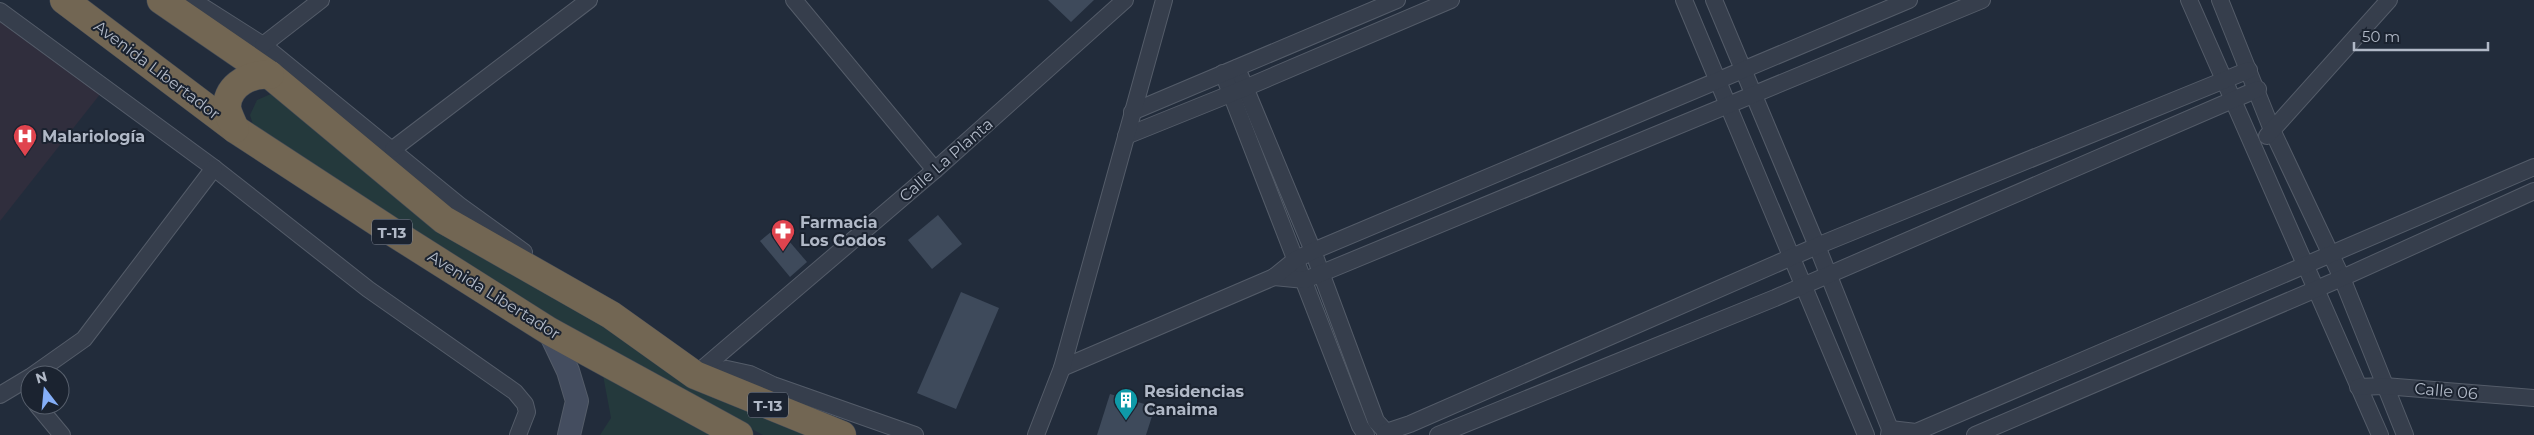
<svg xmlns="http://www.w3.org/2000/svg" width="2534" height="435" font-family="Montserrat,sans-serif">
<rect width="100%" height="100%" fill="#222c3b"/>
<polygon fill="#302e3d" points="0,22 101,93 0,221"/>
<g fill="#24393c">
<polygon points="280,90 437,222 818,435 763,435 562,328 257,138 250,115 257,100"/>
<polygon points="603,375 717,435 600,435 611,418"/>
</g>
<g fill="#3e4a5b">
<polygon points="1048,0 1094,0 1071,22"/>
<polygon points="938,215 962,244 932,269 908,240"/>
<polygon points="777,227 807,262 790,277 760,241"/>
<polygon points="961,292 999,308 956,409 917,393"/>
<polygon points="1110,394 1155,407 1146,435 1097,435"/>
</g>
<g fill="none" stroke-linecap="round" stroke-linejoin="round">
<g stroke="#545c69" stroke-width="18">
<g id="street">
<polyline points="192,0 263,45 459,205 524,252"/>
<polyline points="794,0 935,170"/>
<polyline points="1684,0 1866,435"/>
<polyline points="1714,0 1817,246 1890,429 1889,435"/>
<polyline points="2189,0 2380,435"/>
<polyline points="2220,0 2272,130 2342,278 2405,435"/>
<polyline points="0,11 214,168 368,289 515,392 525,404 527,412 518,435"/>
<polyline points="263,45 321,0"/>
<polyline points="1237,68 1313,251 1376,421 1386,432 1385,435"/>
<polyline points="1223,73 1360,426 1366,435"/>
<polyline points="1132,112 1397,0"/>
<polyline points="1126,136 1245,88 1451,0"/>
<polyline points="2267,136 2389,0"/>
<polyline points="393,149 589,0"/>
<polyline points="1274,277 1305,280 1982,0"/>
<polyline points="1062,368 1274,277 1295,260 1313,251 1909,0"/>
<polyline points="697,374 727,369 750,374 773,385 915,435"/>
<polyline points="33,375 84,339 214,168"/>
<polyline points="695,375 935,170 1125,0"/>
<polyline points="2358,387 2384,386 2534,398"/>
<polyline points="0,395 30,377"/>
<polyline points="37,405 62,435"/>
<polyline points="1890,429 1916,432 2534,167"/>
<polyline points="1386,432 1410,424 1817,246 2249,70"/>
<polyline points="1036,435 1062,368 1164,0"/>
<polyline points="1438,435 1775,298 2258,89"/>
<polyline points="1975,435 2342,278 2534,191"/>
</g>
</g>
<g stroke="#545c69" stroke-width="24">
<polyline id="secondary" points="549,331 568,371 577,401 569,435"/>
</g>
<g stroke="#414956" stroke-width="29">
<g id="highway">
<polyline points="64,0 235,129 394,233 549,331 739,435"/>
<polyline points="161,0 270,75 444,220 611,315 695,375 842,435"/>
<path d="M235,129C233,123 227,113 227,106C228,84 252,73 270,75"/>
</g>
</g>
<use href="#street" stroke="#363e4c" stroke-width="16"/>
<use href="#secondary" stroke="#444d5f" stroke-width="22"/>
<use href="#highway" stroke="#726653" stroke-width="28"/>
</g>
<defs>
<g id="hospital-pin" transform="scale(1.25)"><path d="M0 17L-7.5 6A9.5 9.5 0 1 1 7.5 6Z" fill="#e0444e" stroke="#1b2330"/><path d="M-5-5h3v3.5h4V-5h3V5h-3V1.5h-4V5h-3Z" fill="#fff"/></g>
<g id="pharmacy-pin" transform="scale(1.25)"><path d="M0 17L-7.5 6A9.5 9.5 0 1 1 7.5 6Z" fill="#e0444e" stroke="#1b2330"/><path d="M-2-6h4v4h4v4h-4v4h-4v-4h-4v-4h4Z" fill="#fff"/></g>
<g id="building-pin" transform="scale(1.25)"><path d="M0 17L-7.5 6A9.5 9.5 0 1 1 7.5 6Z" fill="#0f9aa8" stroke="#1b2330"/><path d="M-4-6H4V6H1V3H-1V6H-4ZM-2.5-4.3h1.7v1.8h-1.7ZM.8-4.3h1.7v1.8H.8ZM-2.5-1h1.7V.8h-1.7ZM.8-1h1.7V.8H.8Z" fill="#fff"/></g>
</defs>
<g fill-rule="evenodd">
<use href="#hospital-pin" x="25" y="136"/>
<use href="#pharmacy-pin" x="783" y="231"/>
<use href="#building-pin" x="1126" y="400"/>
</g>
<g text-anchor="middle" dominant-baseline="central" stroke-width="4" stroke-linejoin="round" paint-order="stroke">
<g fill="#1b2330" stroke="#848c9a" stroke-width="1">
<rect x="372" y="219.5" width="40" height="25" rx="4"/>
<rect x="748" y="392.5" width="40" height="25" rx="4"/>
</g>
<g font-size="15" font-weight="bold" fill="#b1b9c7">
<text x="392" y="232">T-13</text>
<text x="768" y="405">T-13</text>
</g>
<g font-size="16" fill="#b1b9c7" stroke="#1b2330">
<text transform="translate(157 70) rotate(37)">Avenida Libertador</text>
<text transform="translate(946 160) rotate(-41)">Calle La Planta</text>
<text transform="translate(494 295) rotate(32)">Avenida Libertador</text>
<text transform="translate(2446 391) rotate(5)">Calle 06</text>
</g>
<g font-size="16" font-weight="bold" fill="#b1b9c7" stroke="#1b2330" text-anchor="start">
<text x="42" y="136">Malariología</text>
<text x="800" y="222">Farmacia<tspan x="800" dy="18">Los Godos</tspan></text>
<text x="1144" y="391">Residencias<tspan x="1144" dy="18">Canaima</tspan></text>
</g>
</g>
<g transform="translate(45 390) rotate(344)"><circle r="24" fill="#1b2330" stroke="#575f6c"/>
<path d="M0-4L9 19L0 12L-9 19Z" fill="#85aff8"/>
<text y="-8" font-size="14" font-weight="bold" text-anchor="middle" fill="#b1b9c7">N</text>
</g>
<path d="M2354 42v8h134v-8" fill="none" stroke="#b1b9c7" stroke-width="2.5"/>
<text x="2362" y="42" font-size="15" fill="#b1b9c7" stroke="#1b2330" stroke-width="4" paint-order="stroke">50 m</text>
</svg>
